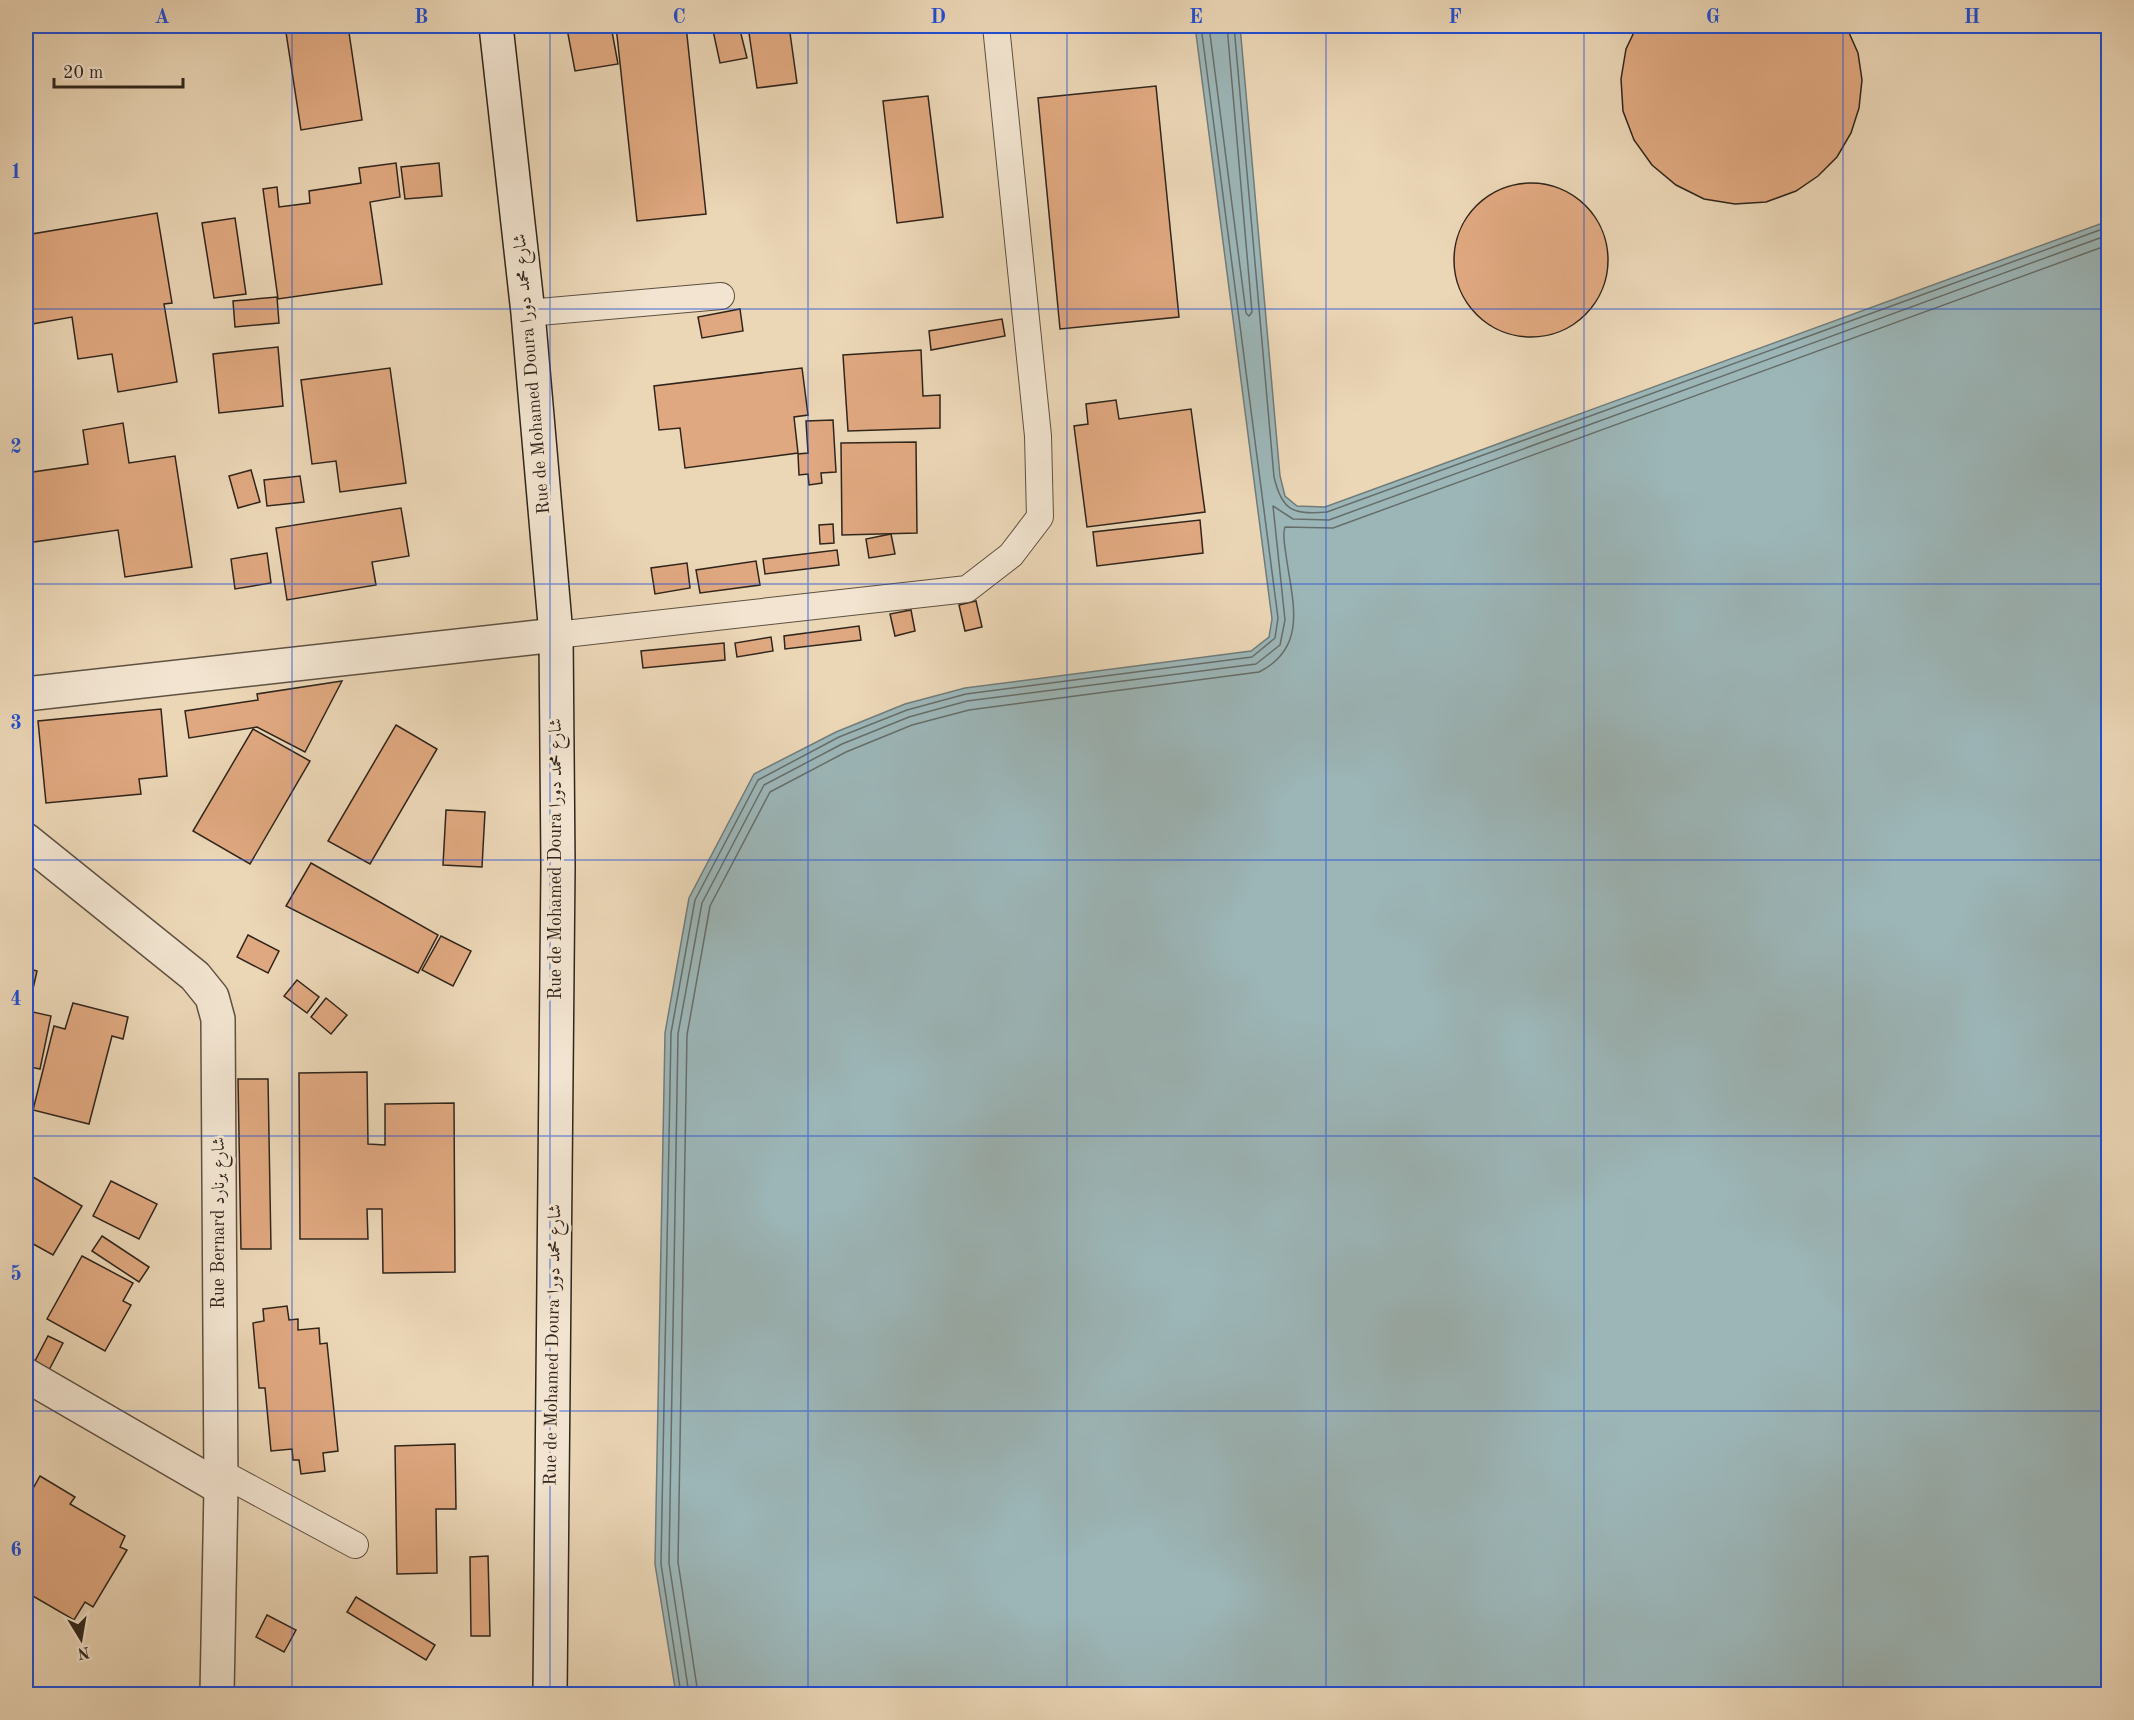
<svg xmlns="http://www.w3.org/2000/svg" width="2134" height="1720" font-family="'Old Standard TT',Amiri,serif">
<rect width="100%" height="100%" fill="#ebd6b6"/>
<filter id="stains"><feTurbulence type="fractalNoise" baseFrequency=".00333" numOctaves="4"/><feColorMatrix values="0 0 0 0 .2 0 0 0 0 .09 0 0 0 0 .02 0 0 0 .5 -.17"/></filter>
<radialGradient id="worn" r=".72"><stop offset=".6" stop-color="#630" stop-opacity="0"/><stop offset="1" stop-color="#630" stop-opacity=".3"/></radialGradient>
<polygon fill="#9cb6b8" stroke="#717c7a" stroke-width="1.5" points="1195,26 1240,26 1280,476 1285,496 1297,506 1325,507 2108,221 2108,1694 676,1694 655,1564 665,1033 689,898 754,774 836,732 905,704 965,688 1251,651 1269,637 1272,619"/>
<g fill="none" stroke-linecap="round" stroke-linejoin="round">
<g stroke="#666e6a" stroke-width="1.5">
<polyline points="1209,26 1246,313 1249,316 1252,312 1227,26"/>
<path d="M1234,26L1274,477C1282,511 1293,515 1327,512L2108,227"/>
<polyline points="681,1694 661,1564 671,1033 695,900 758,780 839,737 907,710 966,694 1252,657 1275,638 1278,618 1201,26"/>
<polyline points="689,1694 669,1563 678,1034 702,903 764,785 842,744 909,717 967,701 1256,664 1280,645 1285,620 1273,506 1293,519 1329,520 2108,235"/>
<path d="M698,1694L678,1562L687,1035L710,906L770,792L846,752L912,725L969,710L1259,672C1309,647 1292,600 1286,555C1285,546 1282,535 1285,527L1333,528L2108,245"/>
</g>
</g>
<g fill="#e0a880" stroke="#30251c" stroke-width="1.5">
<polygon points="285,26 348,26 362,120 301,130"/>
<polygon points="587,26 611,26 618,64 575,71 567,29"/>
<polygon points="616,26 686,26 706,214 637,221"/>
<polygon points="712,26 739,26 747,58 720,63"/>
<polygon points="748,26 789,26 797,83 757,88"/>
<polygon points="1637,26 1846,26 1858,53 1862,80 1859,108 1851,133 1837,157 1818,176 1796,191 1766,202 1735,204 1704,199 1676,185 1652,165 1634,140 1623,111 1621,79 1626,49"/>
<polygon points="1156,86 1179,317 1060,329 1038,98"/>
<polygon points="928,96 943,217 897,223 883,101"/>
<polygon points="396,163 400,197 370,202 382,284 278,299 263,189 277,187 279,207 310,203 309,191 361,183 359,168"/>
<polygon points="439,163 442,196 405,199 401,167"/>
<circle cx="1531" cy="260" r="77"/>
<polygon points="157,213 172,303 164,304 177,382 118,392 112,354 78,359 72,317 26,325 26,235"/>
<polygon points="235,218 246,294 214,298 202,223"/>
<polygon points="277,297 279,323 235,327 233,301"/>
<polygon points="740,309 743,331 702,338 698,317"/>
<polygon points="1002,319 1005,336 931,350 929,331"/>
<polygon points="278,347 283,406 219,413 213,354"/>
<polygon points="921,350 923,396 940,395 940,428 848,431 843,355"/>
<polygon points="390,368 406,483 340,492 336,461 312,464 301,380"/>
<polygon points="802,368 808,415 794,417 798,453 685,468 680,428 659,430 654,386"/>
<polygon points="1116,400 1119,419 1191,409 1205,512 1087,527 1074,426 1088,424 1086,404"/>
<polygon points="833,420 836,472 821,473 822,483 809,485 808,474 799,475 798,454 808,453 806,421"/>
<polygon points="123,423 129,463 175,456 192,567 125,577 118,530 27,543 33,582 26,583 26,473 88,464 83,430"/>
<polygon points="916,442 917,533 842,535 841,443"/>
<polygon points="251,470 260,502 238,508 229,476"/>
<polygon points="300,476 304,502 267,506 264,480"/>
<polygon points="401,508 409,556 372,562 376,585 287,600 276,528"/>
<polygon points="1200,520 1203,553 1097,566 1093,532"/>
<polygon points="833,524 834,543 820,544 819,525"/>
<polygon points="891,534 895,554 869,558 866,539"/>
<polygon points="837,550 839,565 765,574 763,559"/>
<polygon points="267,553 271,583 235,589 231,559"/>
<polygon points="756,561 760,585 700,593 696,570"/>
<polygon points="687,563 690,588 655,594 651,568"/>
<polygon points="976,601 982,627 965,631 959,605"/>
<polygon points="911,610 915,631 895,636 890,614"/>
<polygon points="859,626 861,640 785,649 784,636"/>
<polygon points="771,637 773,651 737,657 735,643"/>
<polygon points="724,643 725,660 643,668 641,651"/>
<polygon points="342,681 305,752 257,727 189,738 185,711 258,700 257,694"/>
<polygon points="161,709 167,776 139,779 141,794 46,803 38,721"/>
<polygon points="396,725 437,749 370,864 328,841"/>
<polygon points="253,729 310,761 250,864 193,831"/>
<polygon points="446,810 485,812 482,867 443,865"/>
<polygon points="311,863 438,935 418,973 286,906"/>
<polygon points="248,935 279,951 268,973 237,957"/>
<polygon points="441,936 471,951 453,986 422,970"/>
<polygon points="26,968 37,971 28,1011 51,1016 40,1069 26,1066"/>
<polygon points="297,980 319,997 307,1013 284,996"/>
<polygon points="326,998 347,1015 331,1034 311,1017"/>
<polygon points="73,1003 128,1017 123,1039 112,1036 89,1124 33,1110 54,1026 65,1029"/>
<polygon points="367,1072 368,1144 385,1145 385,1104 454,1103 455,1272 383,1273 382,1209 367,1209 368,1239 300,1239 299,1073"/>
<polygon points="238,1079 268,1079 271,1249 241,1249"/>
<polygon points="33,1177 82,1206 53,1255 26,1240 26,1191"/>
<polygon points="111,1181 157,1204 139,1239 93,1216"/>
<polygon points="102,1236 149,1267 139,1282 92,1251"/>
<polygon points="82,1256 133,1283 123,1301 131,1305 105,1351 47,1319"/>
<polygon points="287,1306 289,1320 298,1319 298,1330 319,1328 320,1344 327,1343 338,1451 323,1453 325,1471 301,1474 299,1460 293,1460 292,1449 271,1451 265,1388 259,1388 253,1323 264,1321 263,1309"/>
<polygon points="48,1336 63,1343 49,1370 34,1363"/>
<polygon points="455,1444 456,1509 436,1509 437,1573 397,1574 395,1446"/>
<polygon points="40,1476 75,1497 70,1504 125,1536 120,1547 127,1550 93,1607 85,1602 74,1620 26,1592 26,1501"/>
<polygon points="488,1556 490,1636 471,1636 470,1557"/>
<polygon points="356,1597 435,1645 426,1660 347,1612"/>
<polygon points="267,1615 296,1630 284,1652 256,1637"/>
</g>
<g fill="none" stroke-linecap="round" stroke-linejoin="round">
<g stroke="#5f5142" stroke-width="28">
<g id="lane">
<polyline points="528,313 721,296"/>
<polyline points="556,635 967,589 1011,555 1040,517 1038,436 996,26"/>
<polyline points="220,1472 355,1545"/>
</g>
</g>
<g stroke="#5f5142" stroke-width="36">
<g id="street">
<polyline points="26,694 556,635"/>
<polyline points="26,840 195,976 212,997 218,1019 221,1488 217,1694"/>
<polyline points="26,1375 221,1488"/>
</g>
</g>
<g stroke="#30251c" stroke-width="36">
<polyline id="secondary" points="496,26 528,313 556,635 558,866 550,1694"/>
</g>
<use href="#lane" stroke="#f2e4d0" stroke-width="26"/>
<use href="#street" stroke="#f2e4d0" stroke-width="33"/>
<use href="#secondary" stroke="#f2e4d0" stroke-width="33"/>
</g>
<path fill="none" stroke="#1d4ed8" stroke-width="1.5" stroke-opacity="0.55" d="M292,26V1694M550,26V1694M808,26V1694M1067,26V1694M1326,26V1694M1584,26V1694M1843,26V1694M26,309H2108M26,584H2108M26,860H2108M26,1136H2108M26,1411H2108"/>
<g text-anchor="middle" dominant-baseline="central" stroke-width="6" stroke-linejoin="round" paint-order="stroke">
<g font-size="18" fill="#30251c" stroke="#f2e4d0">
<text transform="translate(532 374) rotate(-95)">Rue de Mohamed Doura شارع محمد دورا</text>
<text transform="translate(556 859) rotate(-90)">Rue de Mohamed Doura شارع محمد دورا</text>
<text transform="translate(219 1223) rotate(-90)">Rue Bernard شارع برنارد</text>
<text transform="translate(553 1345) rotate(-89)">Rue de Mohamed Doura شارع محمد دورا</text>
</g>
</g>
<rect width="2134" height="1720" fill="none" stroke="#ebd6b6" stroke-width="66"/>
<g transform="translate(81 1639) rotate(169)" stroke="#f2e4d0" stroke-width="4.5" paint-order="stroke">
<path d="M0-4.5L10 22L0 15L-10 22Z" fill="#30251c"/>
<text y="-9" font-size="16" font-weight="bold" text-anchor="middle" fill="#30251c">N</text>
</g>
<path d="M54 78v9h129v-9" fill="none" stroke="#30251c" stroke-width="3"/>
<text x="63" y="78" font-size="18" fill="#30251c" stroke="#f2e4d0" stroke-width="4.5" paint-order="stroke">20 m</text>
<rect x="33" y="33" width="2068" height="1654" fill="none" stroke="#1d4ed8" stroke-width="2"/>
<g font-size="20" text-anchor="middle" font-weight="bold" fill="#1d4ed8">
<text x="162" y="23">A</text>
<text x="421" y="23">B</text>
<text x="679" y="23">C</text>
<text x="938" y="23">D</text>
<text x="1196" y="23">E</text>
<text x="1455" y="23">F</text>
<text x="1713" y="23">G</text>
<text x="1972" y="23">H</text>
<text x="16" y="178">1</text>
<text x="16" y="453">2</text>
<text x="16" y="729">3</text>
<text x="16" y="1005">4</text>
<text x="16" y="1280">5</text>
<text x="16" y="1556">6</text>
</g>
<rect width="100%" height="100%" filter="url(#stains)"/>
<rect width="100%" height="100%" fill="url(#worn)"/>
</svg>
